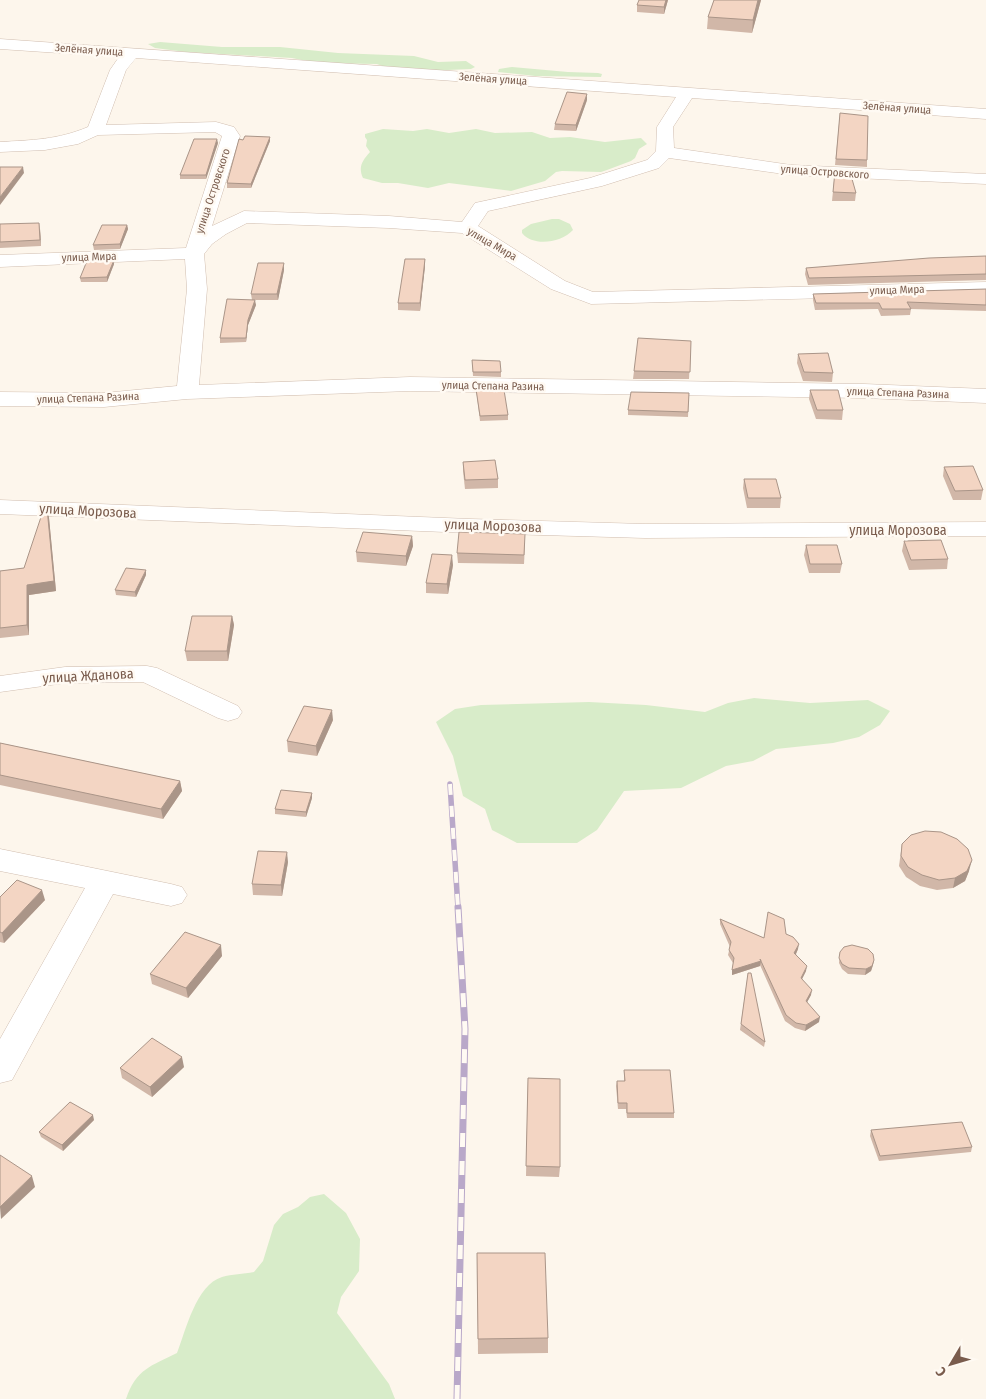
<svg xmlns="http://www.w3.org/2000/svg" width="986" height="1399" font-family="'Fira Sans Condensed',sans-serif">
<rect width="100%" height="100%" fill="#fdf6ec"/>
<g fill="#d8ecc9">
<polygon points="160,42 222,47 280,47 338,53 414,56 438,62 466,61 475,67 471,69 424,71 390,69 377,64 317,63 292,58 186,52 155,48 148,44"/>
<polygon points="512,67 568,72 598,73 602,74 601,77 535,76 498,72 499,69"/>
<path d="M383,129L413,131L427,129L449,133L476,129L495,133L532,132L550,138L570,137L605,142L641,138L647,144L639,149L635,158L631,161L607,170L601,172L562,171L556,172L545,181L511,191L449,183L428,188L398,183H382L363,178C358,167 362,161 370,152L366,146L367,140L365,137V134Z"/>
<path d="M552,219H559L570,224L573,230C561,243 533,247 522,233V230L531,224Z"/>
<polygon points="754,698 810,703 868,700 890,711 880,725 859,737 833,743 776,749 753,761 726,766 681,788 624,791 597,830 577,843 517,843 492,830 485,809 463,796 453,756 436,722 455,709 481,705 589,702 646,705 705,712 728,703"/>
<path d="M324,1194L346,1213L360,1239L359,1271L341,1297L337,1313L389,1384L395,1399H126C136,1369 151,1366 177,1353C186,1330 196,1285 222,1277C232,1274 243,1274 254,1272L263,1261L274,1225L283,1214L298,1207L310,1197Z"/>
</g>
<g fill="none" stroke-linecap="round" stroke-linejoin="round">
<g stroke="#d1beb0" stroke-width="1">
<g id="minor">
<path d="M0,39L986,109V119L692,98L673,127L674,148L791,165L986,174V184L791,175L669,158L659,168L602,186L488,211L478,226L565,281L593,292L986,282V294L591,304L551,289L462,233L389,228L247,223L226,234L212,244L204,254L207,289L199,385L410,377L864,384L986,389V403L864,398L410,391L187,399L104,407L0,406V392L104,393L177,386L187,289L185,259L0,267V255L186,248L222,136L215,132L98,135L78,144L45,150L0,152V142C32,140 57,140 88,127L110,70L119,57L0,49ZM136,58L676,97L657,127L656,151L647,160L590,178L475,203L462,222L389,216L244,211L212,226L240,136L234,127L216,122L106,125L126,70Z"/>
<polygon points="0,500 470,519 645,524 986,522 986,536 645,538 470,533 0,514"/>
<polygon points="147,666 157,668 238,706 242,712 238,718 228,721 218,718 143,682 65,683 0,692 0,676 65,667"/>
<polygon points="0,849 171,884 182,887 187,895 182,903 171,906 113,894 12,1080 0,1083 0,1039 85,888 0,871"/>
</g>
</g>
<use href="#minor" fill="#fff" fill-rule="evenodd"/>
<g stroke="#b9a8c9" stroke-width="5.5">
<polyline id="rail-far1" points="450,784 458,908"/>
</g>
<g stroke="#b9a8c9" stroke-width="7">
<polyline id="rail" points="457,1399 465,1029 458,907"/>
</g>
<use href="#rail-far1" stroke="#fffaf3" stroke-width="4" stroke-dasharray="11" stroke-linecap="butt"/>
<use href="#rail" stroke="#fffaf3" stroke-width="5" stroke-dasharray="14" stroke-linecap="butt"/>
</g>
<g fill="#d1b7a8">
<polygon points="668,0 664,14 637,12 637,5"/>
<polygon points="714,0 761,0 752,33 707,29 708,17"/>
<polygon points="587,100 576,131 554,130 555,124"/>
<polygon points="840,113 867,160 867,167 835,165"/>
<polygon points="243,140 270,141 251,188 227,188 227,183"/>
<polygon points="218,143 206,179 180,179 180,175"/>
<polygon points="835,171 856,193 855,201 832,201"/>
<polygon points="0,224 40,229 41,246 0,248"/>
<polygon points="127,225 128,229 120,249 94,250 93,245"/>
<polygon points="986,256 986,280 808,285 805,274 806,268"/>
<polygon points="425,259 425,266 420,311 398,310 398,303"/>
<polygon points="114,260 114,264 107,282 81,282 80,278"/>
<polygon points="284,270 278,300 253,300 256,305 248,325 246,342 220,343 220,338 252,300 251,294"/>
<polygon points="986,289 986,311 911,309 910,315 881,316 878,309 815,310 813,300 813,294"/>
<polygon points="691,341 689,379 633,379 634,371"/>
<polygon points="798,354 833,373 832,382 803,381 797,363"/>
<polygon points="472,360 501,372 501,377 473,376"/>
<polygon points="476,389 508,415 508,420 480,421"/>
<polygon points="810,390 843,410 842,420 816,419 809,399"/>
<polygon points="689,393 688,417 628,415 628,410"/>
<polygon points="463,462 498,479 498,488 465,489 463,471"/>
<polygon points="944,467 983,490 981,500 953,500 943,476"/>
<polygon points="744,479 781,498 780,508 747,508 743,488"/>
<polygon points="47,508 49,518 56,591 29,595 29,635 0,638 0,571 24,568"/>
<polygon points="412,536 413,546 406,566 357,562 356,552"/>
<polygon points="904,541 948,559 947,569 909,570 902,551"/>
<polygon points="525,543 524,564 458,563 457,553"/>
<polygon points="806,545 842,564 840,573 809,573 804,555"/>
<polygon points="453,565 448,594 426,593 426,583"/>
<polygon points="146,575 136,597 116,595 115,590"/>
<polygon points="232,616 234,625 228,661 187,661 185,651"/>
<polygon points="333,720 317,756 288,752 287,741"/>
<polygon points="0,743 180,781 182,791 163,819 0,785"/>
<polygon points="312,793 312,798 306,817 275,814 275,809"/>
<polygon points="902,844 969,871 965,881 953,888 937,890 920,886 906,877 899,866"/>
<polygon points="288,862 282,896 253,895 252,884"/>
<polygon points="0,897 45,900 4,943 0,942"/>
<polygon points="720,919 764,938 786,934 798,949 796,954 806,971 802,979 811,995 807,1002 819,1022 805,1031 795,1028 785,1021 760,965 760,966 732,975 733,963 728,955 730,947 720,924"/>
<polygon points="840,952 873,965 871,971 865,975 848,974 842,969 839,963"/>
<polygon points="222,956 188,998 152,984 150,974"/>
<polygon points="748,973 765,1042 764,1047 740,1030"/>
<polygon points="184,1067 152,1097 122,1078 120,1068"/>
<polygon points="624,1070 674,1113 674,1118 627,1118 626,1109 618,1109 616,1086 617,1081 624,1081"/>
<polygon points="528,1078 560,1167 559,1177 526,1176"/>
<polygon points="94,1120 63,1151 41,1137 39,1132"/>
<polygon points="871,1130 972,1147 971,1152 879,1161 870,1136"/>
<polygon points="477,1253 548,1338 548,1353 478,1354"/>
</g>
<g fill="#aa9588">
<polygon points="666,0 668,0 664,14 664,7"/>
<polygon points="758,0 761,0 752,33 753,20"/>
<polygon points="587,94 587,100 576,131 576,125"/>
<polygon points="270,137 270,141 251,188 251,184"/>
<polygon points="217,139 218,143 206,179 206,175"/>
<polygon points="23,167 24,173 0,205 0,197"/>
<polygon points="39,223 40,229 41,246 40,240"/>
<polygon points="127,225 128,229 120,249 120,244"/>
<polygon points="425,259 425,266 420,311 420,303"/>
<polygon points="114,260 114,264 107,282 107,277"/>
<polygon points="284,263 284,270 278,300 277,294"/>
<polygon points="255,300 256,305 248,325 246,342 246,338 248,320"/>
<polygon points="47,508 49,518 56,591 29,595 29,635 27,625 27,585"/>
<polygon points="412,536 413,546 406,566 406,556"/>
<polygon points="452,555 453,565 448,594 447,584"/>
<polygon points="146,570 146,575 136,597 135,592"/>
<polygon points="232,616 234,625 228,661 227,651"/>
<polygon points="332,710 333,720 317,756 316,746"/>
<polygon points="180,781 182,791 163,819 161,809"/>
<polygon points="312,793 312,798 306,817 306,812"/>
<polygon points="287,852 288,862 282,896 281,885"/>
<polygon points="972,860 969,871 965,881 953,888 955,878"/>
<polygon points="42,890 45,900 4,943 2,933"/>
<polygon points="799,944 798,949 794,958 794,953"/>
<polygon points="221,945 222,956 188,998 186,988"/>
<polygon points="874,960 873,965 871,971 865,975 866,969"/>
<polygon points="761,961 760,966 732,975 732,970"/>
<polygon points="807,966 806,971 800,983 801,978"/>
<polygon points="812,990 811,995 805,1006 806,1001"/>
<polygon points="820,1017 819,1022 805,1031 806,1025"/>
<polygon points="182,1057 184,1067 152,1097 150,1087"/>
<polygon points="93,1115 94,1120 63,1151 62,1145"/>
<polygon points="32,1176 35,1187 1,1219 0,1207"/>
</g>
<g fill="#f3d5c3" stroke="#aa9588">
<polygon points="639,0 666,0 664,7 637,5"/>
<polygon points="714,0 758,0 753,20 708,17"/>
<polygon points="567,92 587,94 576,125 555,124"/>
<polygon points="840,113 868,116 867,160 836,159"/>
<polygon points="245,136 270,137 251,184 227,183 239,139 243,140"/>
<polygon points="194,139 217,139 206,175 180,175"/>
<polygon points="0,167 23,167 0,197"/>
<polygon points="835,171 850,172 856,193 833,192"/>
<polygon points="39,223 40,240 0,242 0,224"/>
<polygon points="102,225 127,225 120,244 93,245"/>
<polygon points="986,256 986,274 809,278 806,268 929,258"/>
<polygon points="405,259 425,259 420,303 398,303"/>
<polygon points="114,260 107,277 80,278 87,261"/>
<polygon points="258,263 284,263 277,294 251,294"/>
<polygon points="986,289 986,305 907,302 911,309 882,309 879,303 816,303 813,294"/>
<polygon points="227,299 255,300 248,320 246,338 220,338"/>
<polygon points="638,338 691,341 690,372 634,371"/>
<polygon points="828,353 833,373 804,372 798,354"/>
<polygon points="472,360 500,361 501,372 473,372"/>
<polygon points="476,389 504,390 508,415 480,416"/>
<polygon points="810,390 838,390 843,410 817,410"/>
<polygon points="631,392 689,393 688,412 628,410"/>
<polygon points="495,460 498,479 465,480 463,462"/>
<polygon points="973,466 983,490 955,491 944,467"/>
<polygon points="744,479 776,479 781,498 748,498"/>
<polygon points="44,508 47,508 54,581 27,585 27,625 0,628 0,571 24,568"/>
<polygon points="363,532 412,536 406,556 356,552"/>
<polygon points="459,532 525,534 524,555 457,553"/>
<polygon points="941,540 948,559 911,560 904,541"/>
<polygon points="806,545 837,545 842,564 810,564"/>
<polygon points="432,554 452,555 447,584 426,583"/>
<polygon points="126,568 146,570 135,592 115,590"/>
<polygon points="192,616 232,616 227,651 185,651"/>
<polygon points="304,706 332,710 316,746 287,741"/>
<polygon points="0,743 180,781 161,809 0,775"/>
<polygon points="281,790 312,793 306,812 275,809"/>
<polygon points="925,831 941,832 957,839 968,849 972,860 967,871 955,878 939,880 922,875 908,867 901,856 902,844 911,835"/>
<polygon points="258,851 287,852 281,885 252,884"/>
<polygon points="17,880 42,890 2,933 0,932 0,897"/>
<polygon points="768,912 784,919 786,934 793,937 799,944 794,953 807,966 801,978 812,990 806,1001 820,1017 806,1025 796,1023 786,1015 760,959 761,961 732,970 734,958 729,950 731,942 720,919 764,938"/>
<polygon points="185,932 221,945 186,988 150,974"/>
<polygon points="852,945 868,949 873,954 874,960 872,966 866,969 849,968 842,964 839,958 840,952 844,947"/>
<polygon points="748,973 751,973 765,1042 741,1024"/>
<polygon points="152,1038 182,1057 150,1087 120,1068"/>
<polygon points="624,1070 670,1070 674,1113 627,1113 627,1103 618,1103 617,1081 625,1081"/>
<polygon points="528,1078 560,1079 560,1167 526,1166"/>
<polygon points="70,1102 93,1115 62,1145 39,1132"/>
<polygon points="962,1122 972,1147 880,1156 871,1130"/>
<polygon points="0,1155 32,1176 0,1207"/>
<polygon points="477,1253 545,1253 548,1338 478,1339"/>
</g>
<g text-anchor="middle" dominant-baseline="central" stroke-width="5" stroke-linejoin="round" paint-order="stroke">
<g font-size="11" fill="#7a5c4d" stroke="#fffaf3">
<text transform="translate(89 50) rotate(4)">Зелёная улица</text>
<text transform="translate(493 79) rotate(4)">Зелёная улица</text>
<text transform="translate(897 108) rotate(4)">Зелёная улица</text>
<text transform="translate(825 172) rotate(4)">улица Островского</text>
<text transform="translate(213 191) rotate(-72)">улица Островского</text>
<text transform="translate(492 244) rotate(30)">улица Мира</text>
<text transform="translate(89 257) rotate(-2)">улица Мира</text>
<text transform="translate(897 290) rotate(-2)">улица Мира</text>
<text transform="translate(493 386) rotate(1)">улица Степана Разина</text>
<text transform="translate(898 393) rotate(2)">улица Степана Разина</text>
<text transform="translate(88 398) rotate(-2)">улица Степана Разина</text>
</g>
<g font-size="14" fill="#7a5c4d" stroke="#fffaf3">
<text transform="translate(88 511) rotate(3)">улица Морозова</text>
<text transform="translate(493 526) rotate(2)">улица Морозова</text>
<text x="898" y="530">улица Морозова</text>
<text transform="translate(88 676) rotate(-3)">улица Жданова</text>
</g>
</g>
<g transform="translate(951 1364) rotate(232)" stroke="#fffaf3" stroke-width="4" paint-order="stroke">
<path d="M0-4L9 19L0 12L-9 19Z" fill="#7a5c4d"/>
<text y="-8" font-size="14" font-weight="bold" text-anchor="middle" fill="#7a5c4d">С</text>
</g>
</svg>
